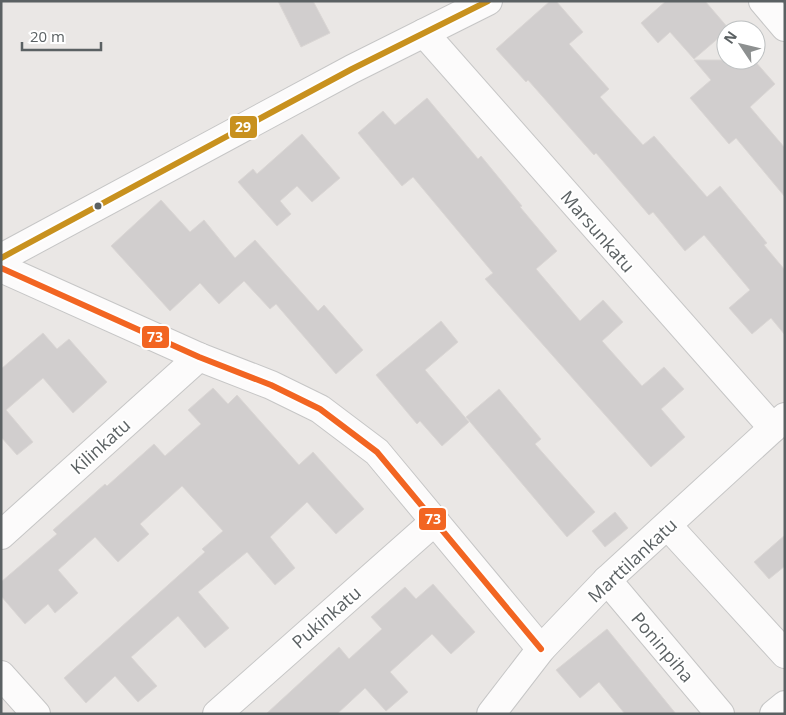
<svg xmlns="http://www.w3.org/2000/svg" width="786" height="715" font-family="'Open Sans',sans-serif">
<rect width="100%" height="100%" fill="#eae7e5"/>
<g fill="#d1cece" stroke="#dad6d4">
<polygon points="278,1 313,1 330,33 301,47"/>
<polygon points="550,1 556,1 583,32 569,44 609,89 600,97 643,145 654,136 707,197 720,186 767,243 764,245 785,270 785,335 771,318 752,334 729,308 750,290 704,235 685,251 653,212 649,215 596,153 594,155 528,80 526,82 496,49"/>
<polygon points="666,1 705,1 729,29 694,59 670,32 658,43 641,23"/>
<polygon points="694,60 754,60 775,84 750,107 785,148 785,197 736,138 729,144 690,98 711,80"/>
<polygon points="427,98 478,159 481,156 522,206 520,207 557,251 536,269 580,321 603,300 623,322 602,341 642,386 664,367 684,389 661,409 685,437 651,467 485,279 493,273 413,177 402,186 358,133 383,111 395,125"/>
<polygon points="302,134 340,178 312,202 297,186 280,201 291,214 277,226 238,182 253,169 257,174"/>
<polygon points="161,200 190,232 204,220 235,258 255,240 318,311 324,305 363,350 336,374 276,304 270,309 244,281 219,304 200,283 170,311 111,246"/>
<polygon points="441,321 458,342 425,370 469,422 442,446 420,421 417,424 376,375"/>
<polygon points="43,333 57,349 69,339 107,382 73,413 43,378 6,410 33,442 17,455 1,437 1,369"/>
<polygon points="213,388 228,404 237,395 299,465 313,452 364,509 336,534 307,502 270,537 295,568 275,585 247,552 198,592 229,628 205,648 178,616 131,657 157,686 138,702 115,676 86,703 64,678 205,552 202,549 223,531 182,486 140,524 149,534 118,562 95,537 58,570 78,593 55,613 48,604 25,624 1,596 1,582 57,534 53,530 105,484 107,486 154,444 165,456 201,424 188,410"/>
<polygon points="499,389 541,439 535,444 595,512 567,537 466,417"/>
<polygon points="615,512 628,528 605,547 592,531"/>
<polygon points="785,535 785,566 769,579 754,562"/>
<polygon points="433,584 475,632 451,654 432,634 390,672 408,692 386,711 365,688 337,714 266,714 339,647 349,659 382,629 371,617 405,587 416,599"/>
<polygon points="607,629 676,714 625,714 599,682 580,698 556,670"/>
</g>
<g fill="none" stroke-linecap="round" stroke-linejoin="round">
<g stroke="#c6c6c6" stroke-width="30">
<g id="minor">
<polyline points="763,1 785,27"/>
<polyline points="424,33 773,428"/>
<polyline points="1,258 352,69 488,1"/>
<polyline points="1,268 199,357 271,385 320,409 377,452 541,649"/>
<polyline points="668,526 785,654"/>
<polyline points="1,535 199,357"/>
<polyline points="607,580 720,714"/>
<polyline points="1,675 36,714"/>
<polyline points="217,714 435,521"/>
<polyline points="491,714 541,649 607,580 785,417"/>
<polyline points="774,714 785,705"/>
</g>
</g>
<use href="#minor" stroke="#fcfbfb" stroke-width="28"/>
<g stroke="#fff" stroke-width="10">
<polyline id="bus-1" points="1,258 352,69 488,1"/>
</g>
<g stroke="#fff" stroke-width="10">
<polyline id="bus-2" points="1,268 199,357 271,385 320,409 377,452 541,649"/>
</g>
<use href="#bus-1" stroke="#c8911e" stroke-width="6"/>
<use href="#bus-2" stroke="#f26522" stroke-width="6"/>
</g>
<circle fill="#5b6163" stroke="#fff" stroke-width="2" cx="98" cy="206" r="4.5"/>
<g text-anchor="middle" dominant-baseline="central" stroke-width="4" stroke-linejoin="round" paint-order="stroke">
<g font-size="18" fill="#5b6163" stroke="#fff">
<text transform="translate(598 231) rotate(49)">Marsunkatu</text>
<text transform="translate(100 446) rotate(-42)">Kilinkatu</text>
<text transform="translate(632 560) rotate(-43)">Marttilankatu</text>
<text transform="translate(326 617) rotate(-41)">Pukinkatu</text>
<text transform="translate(663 647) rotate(50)">Poninpiha</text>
</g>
</g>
<g stroke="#fff" stroke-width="2">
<rect x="229" y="115" width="29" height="24" rx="5" fill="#c8911e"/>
<rect x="141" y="325" width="29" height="24" rx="5" fill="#f26522"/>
<rect x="418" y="507" width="29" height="24" rx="5" fill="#f26522"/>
</g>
<g font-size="14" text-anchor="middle" font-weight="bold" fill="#fff">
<text x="243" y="132">29</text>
<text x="155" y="342">73</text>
<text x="433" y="524">73</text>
</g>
<rect width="786" height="715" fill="none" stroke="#5b6163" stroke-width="5"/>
<g transform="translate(741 45) rotate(305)"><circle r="24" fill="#ffffff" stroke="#bdc0c1"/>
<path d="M0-4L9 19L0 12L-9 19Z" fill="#8d9090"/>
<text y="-8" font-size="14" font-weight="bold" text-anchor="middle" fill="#5b6163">N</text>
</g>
<path d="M22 42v8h79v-8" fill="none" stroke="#5b6163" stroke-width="2.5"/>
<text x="30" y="42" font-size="15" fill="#5b6163" stroke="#ffffff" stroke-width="4" paint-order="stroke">20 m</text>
</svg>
